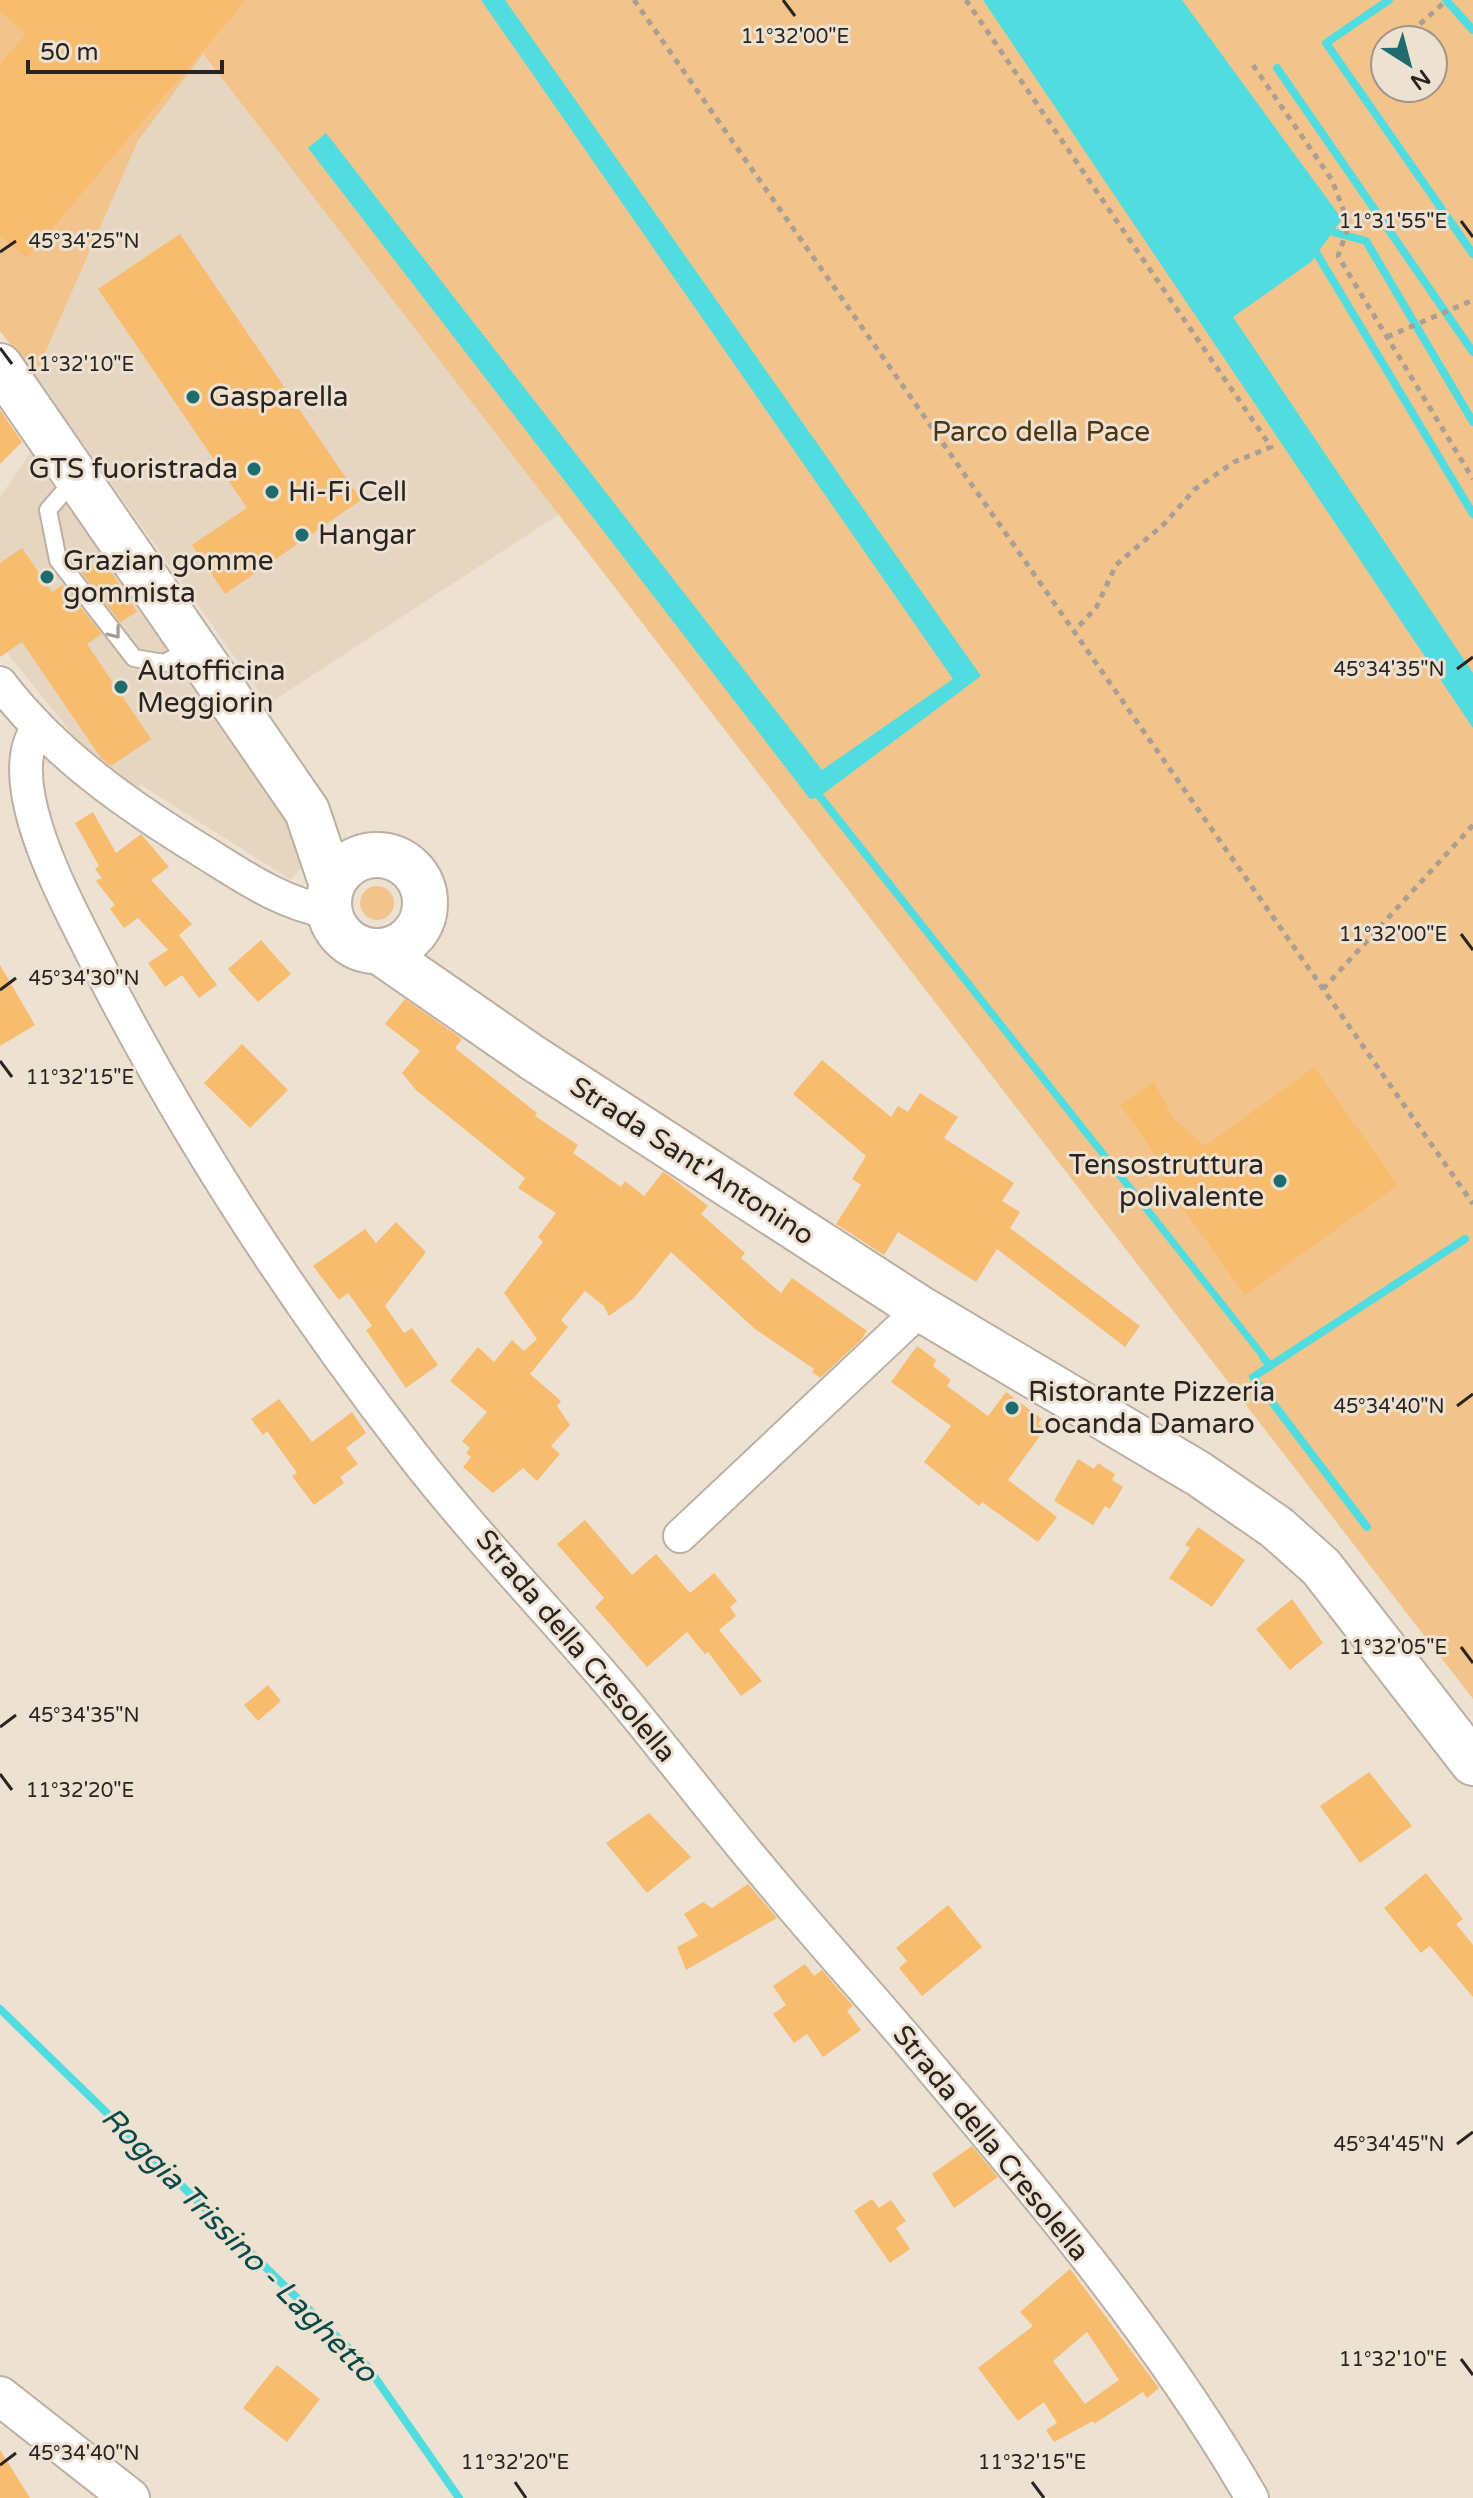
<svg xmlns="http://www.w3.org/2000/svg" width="1473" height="2498" font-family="'Varela Round',sans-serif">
<rect width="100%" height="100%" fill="#ede1d2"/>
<g fill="#e6d5c0">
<polygon points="202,54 561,513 268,704 35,376 138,141"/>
<polygon points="39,440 317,848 291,880 141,785 135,791 90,756 0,644 0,497"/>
</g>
<g fill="#f2c48c" fill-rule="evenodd">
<path d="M0,0H1473V1699L203,54L138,141L35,376L0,331ZM1385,40H1433V88H1385Z"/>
<circle cx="377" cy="903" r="17"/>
</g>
<g fill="#51dcdf">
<polygon points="481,0 505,0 981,676 823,794 1266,1354 1261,1359 816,798 810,799 308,148 326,133 822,770 953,679"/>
<polygon points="983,0 1182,0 1342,219 1311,262 1233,317 1473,673 1473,728"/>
</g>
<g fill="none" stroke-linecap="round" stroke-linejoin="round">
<g stroke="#51dcdf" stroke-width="8">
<polyline points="1389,0 1326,43 1473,254"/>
<polyline points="1446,0 1473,30"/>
<polyline points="1277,68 1473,352"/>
<polyline points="1333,232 1366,241 1473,422"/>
<polyline points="1317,254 1473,514"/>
<polyline points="1263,1357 1270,1366 1253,1377 1367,1527"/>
<polyline points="1270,1366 1465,1239"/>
<polyline points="0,2009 367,2366 459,2498"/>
</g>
</g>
<g fill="#f8bc6e" fill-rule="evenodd">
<polygon points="0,0 246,0 27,258 0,236 0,64 26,34 0,12"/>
<polygon points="180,234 361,500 225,594 192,545 247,508 98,289"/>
<polygon points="0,410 22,442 0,464"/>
<polygon points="22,548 52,592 63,585 102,634 87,644 151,739 111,766 101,758 22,642 0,657 0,563"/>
<polygon points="103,559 137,612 120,622 82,573"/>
<polygon points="93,812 116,853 141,834 169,867 151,880 192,924 179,935 217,985 199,998 182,975 165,987 148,963 168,950 138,918 124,928 110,909 115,905 96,881 102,878 95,869 99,866 75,823"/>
<polygon points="261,940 291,974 258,1002 228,969"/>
<polygon points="0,965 35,1025 0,1046"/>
<polygon points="405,999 462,1039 455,1048 537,1113 535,1116 578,1145 573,1153 621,1187 625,1181 644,1196 663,1172 671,1177 708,1206 701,1214 745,1253 741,1258 781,1293 792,1278 867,1331 861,1340 820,1378 812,1372 814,1369 755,1329 671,1252 634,1298 609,1316 604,1306 585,1291 561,1320 568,1327 530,1374 561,1401 557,1406 570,1425 551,1446 560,1454 537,1481 523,1468 493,1493 463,1467 471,1457 466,1453 470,1448 462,1441 487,1412 450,1381 478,1347 494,1362 512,1340 524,1351 537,1339 504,1293 543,1242 538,1237 556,1213 518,1188 525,1178 416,1090 402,1073 420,1051 385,1024"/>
<polygon points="242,1044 288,1090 250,1128 204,1083"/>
<polygon points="822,1060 891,1117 898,1106 908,1112 920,1093 958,1117 944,1138 1014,1183 1002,1201 1020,1212 1010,1228 1140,1326 1125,1347 997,1249 976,1282 898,1232 884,1255 836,1224 861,1185 852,1179 866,1156 793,1094"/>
<polygon points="1314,1067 1398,1185 1245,1295 1161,1178 1168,1172 1120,1105 1154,1081 1173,1118 1205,1146"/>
<polygon points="396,1222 426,1252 385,1306 404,1333 412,1328 438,1365 406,1388 366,1330 372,1326 348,1293 339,1300 313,1266 365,1229 376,1243"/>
<polygon points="917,1346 936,1360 933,1366 951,1380 947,1386 988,1416 1006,1392 1042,1419 1038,1424 1045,1429 1008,1480 1057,1517 1038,1542 982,1502 979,1506 924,1462 951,1426 891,1382"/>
<polygon points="279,1399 312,1442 352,1412 366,1433 346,1448 358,1464 340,1477 344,1483 314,1505 292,1476 297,1473 267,1431 263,1435 251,1419"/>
<polygon points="1078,1459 1094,1469 1098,1463 1115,1474 1112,1480 1123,1487 1110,1509 1105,1506 1093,1525 1054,1501"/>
<polygon points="585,1520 632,1575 656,1554 690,1593 714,1573 737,1601 730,1607 736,1616 719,1630 762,1681 741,1696 708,1652 705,1654 687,1632 647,1667 595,1607 604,1598 557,1544"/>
<polygon points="1198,1527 1245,1560 1212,1607 1169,1578 1190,1548 1185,1545"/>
<polygon points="1292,1599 1323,1643 1290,1670 1256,1629"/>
<polygon points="268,1685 281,1701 258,1721 244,1705"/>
<polygon points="1369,1772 1412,1826 1360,1863 1320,1806"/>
<polygon points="649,1813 691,1857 647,1893 606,1843"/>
<polygon points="1426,1873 1463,1919 1456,1924 1473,1945 1473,1997 1430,1946 1421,1953 1384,1908"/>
<polygon points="748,1884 777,1918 686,1970 677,1947 698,1936 684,1914 703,1902 712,1908"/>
<polygon points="948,1905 982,1947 922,1996 899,1968 907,1961 896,1948"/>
<polygon points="805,1964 814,1976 822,1970 853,2006 847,2011 861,2030 823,2057 807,2034 794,2043 773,2014 786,2005 773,1986"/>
<polygon points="972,2146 998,2177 954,2208 932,2174"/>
<polygon points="872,2199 879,2208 891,2200 906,2221 896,2228 910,2249 890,2263 854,2211"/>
<path d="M1070,2269L1159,2388L1147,2398L1143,2392L1094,2424L1093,2421L1054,2442L1046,2430L1057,2423L1044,2402L1018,2421L978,2368L1033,2326L1020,2312ZM1087,2332L1119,2380L1085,2404L1053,2361Z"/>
<polygon points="277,2365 320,2399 287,2442 243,2408"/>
<polygon points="0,2450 30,2498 0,2498"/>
</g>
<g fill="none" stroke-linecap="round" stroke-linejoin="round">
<g stroke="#bbb0a2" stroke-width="20">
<polyline id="service" points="74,480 48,510 58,560 134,658 164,663 191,649"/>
</g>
<g stroke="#bbb0a2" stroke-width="36">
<g id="minor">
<path d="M0,683C56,756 130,807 207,854C247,879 282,903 329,912"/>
<path d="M38,728C0,778 62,893 87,943C177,1122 286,1291 409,1450C476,1537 553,1615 623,1699C674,1761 723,1825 775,1886C826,1948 881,2007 932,2069C1047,2205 1163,2344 1252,2498"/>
<polyline points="680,1536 921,1309"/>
</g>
</g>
<g stroke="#bbb0a2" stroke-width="42">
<polyline id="tertiary" points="0,2396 130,2498"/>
</g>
<g stroke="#bbb0a2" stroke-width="48">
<g id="secondary">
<polyline points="0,366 307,811 332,885"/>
<circle cx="377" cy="903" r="48"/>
<polyline points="380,952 533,1058 921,1309 1199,1474 1276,1527 1321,1567 1473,1763"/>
</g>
</g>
<g stroke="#a99f94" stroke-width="5" stroke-dasharray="6 6" stroke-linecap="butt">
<polyline points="634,0 1473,1204"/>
<polyline points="966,0 1271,447 1234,462 1195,489 1164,524 1116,565 1096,608 1076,629"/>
<polyline points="1402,40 1447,0"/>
<polyline points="1253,65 1332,180 1349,225 1338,256 1473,479"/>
<polyline points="1387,337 1473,300"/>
<polyline points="321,941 347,956"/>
<polyline points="1323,989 1473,825"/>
</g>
<use href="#service" stroke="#fff" stroke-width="16"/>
<use href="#minor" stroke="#fff" stroke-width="32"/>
<use href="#tertiary" stroke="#fff" stroke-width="38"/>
<use href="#secondary" stroke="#fff" stroke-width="44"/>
</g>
<defs><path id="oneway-chevron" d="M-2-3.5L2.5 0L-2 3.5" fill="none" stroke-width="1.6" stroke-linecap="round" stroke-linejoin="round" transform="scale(2)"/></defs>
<use stroke="#9f9c9a" href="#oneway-chevron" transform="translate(115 633) rotate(52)"/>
<path fill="none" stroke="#29241f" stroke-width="3" d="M783,0L795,16M1461,221L1473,237M0,252L16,241M0,348L12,364M1457,669L1473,657M1461,934L1473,950M0,990L16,978M0,1061L12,1077M1457,1406L1473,1394M1461,1647L1473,1663M0,1727L16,1715M0,1774L12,1790M1457,2144L1473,2132M1461,2359L1473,2375M0,2465L16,2453M515,2482L526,2498M1032,2482L1044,2498"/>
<g fill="#1f6b6d" stroke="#ede1d2" stroke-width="3">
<circle cx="193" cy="397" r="8"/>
<circle cx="254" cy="469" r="8"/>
<circle cx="272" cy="492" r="8"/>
<circle cx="302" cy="535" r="8"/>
<circle cx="47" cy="577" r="8"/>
<circle cx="121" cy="687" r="8"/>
<circle cx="1280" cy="1181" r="8"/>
<circle cx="1012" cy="1408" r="8"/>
</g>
<g text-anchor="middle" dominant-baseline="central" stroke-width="6" stroke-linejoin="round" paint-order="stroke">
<g font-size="28" fill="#29241f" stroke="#ede1d2" text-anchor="start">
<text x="209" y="397">Gasparella</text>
<text x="238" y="469" text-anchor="end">GTS fuoristrada</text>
<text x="288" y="492">Hi-Fi Cell</text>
<text x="318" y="535">Hangar</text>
<text x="63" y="561">Grazian gomme<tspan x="63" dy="32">gommista</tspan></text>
<text x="137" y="671">Autofficina<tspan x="137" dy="32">Meggiorin</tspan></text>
<text x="1264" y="1165" text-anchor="end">Tensostruttura<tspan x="1264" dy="32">polivalente</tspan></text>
<text x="1028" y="1392">Ristorante Pizzeria<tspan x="1028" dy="32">Locanda Damaro</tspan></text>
</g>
<g font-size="28" fill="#4d3514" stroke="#ede1d2">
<text x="1041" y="432">Parco della Pace</text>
</g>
<g font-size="28" fill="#29241f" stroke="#ede1d2">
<text transform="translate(692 1161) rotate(33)">Strada Sant'Antonino</text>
<text transform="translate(576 1646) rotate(50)">Strada della Cresolella</text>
<text transform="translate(991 2143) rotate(51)">Strada della Cresolella</text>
</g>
<g font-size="30" font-style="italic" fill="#09494a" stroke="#ede1d2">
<text transform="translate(239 2245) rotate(45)">Roggia Trissino - Laghetto</text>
</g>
</g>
<g font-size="20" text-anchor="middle" fill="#29241f" stroke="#ede1d2" stroke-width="6" stroke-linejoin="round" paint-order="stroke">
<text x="795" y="43">11°32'00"E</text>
<text x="1393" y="228">11°31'55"E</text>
<text x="84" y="248">45°34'25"N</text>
<text x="80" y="371">11°32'10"E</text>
<text x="1389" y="676">45°34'35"N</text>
<text x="1393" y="941">11°32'00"E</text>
<text x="84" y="985">45°34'30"N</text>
<text x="80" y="1084">11°32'15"E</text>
<text x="1389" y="1413">45°34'40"N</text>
<text x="1393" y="1654">11°32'05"E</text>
<text x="84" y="1722">45°34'35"N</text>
<text x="80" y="1797">11°32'20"E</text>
<text x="1389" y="2151">45°34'45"N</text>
<text x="1393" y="2366">11°32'10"E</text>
<text x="84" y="2460">45°34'40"N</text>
<text x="515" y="2469">11°32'20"E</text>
<text x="1032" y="2469">11°32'15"E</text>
</g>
<g transform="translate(1409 64) rotate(144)"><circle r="38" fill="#ede1d2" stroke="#9f958a" stroke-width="2"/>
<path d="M0-6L14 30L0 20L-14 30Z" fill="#1f6b6d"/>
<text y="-12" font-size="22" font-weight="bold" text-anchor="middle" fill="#29241f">N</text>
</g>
<path d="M28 60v12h194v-12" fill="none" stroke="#29241f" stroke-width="4"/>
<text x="40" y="60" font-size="24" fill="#29241f" stroke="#ede1d2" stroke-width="6" paint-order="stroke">50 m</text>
</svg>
